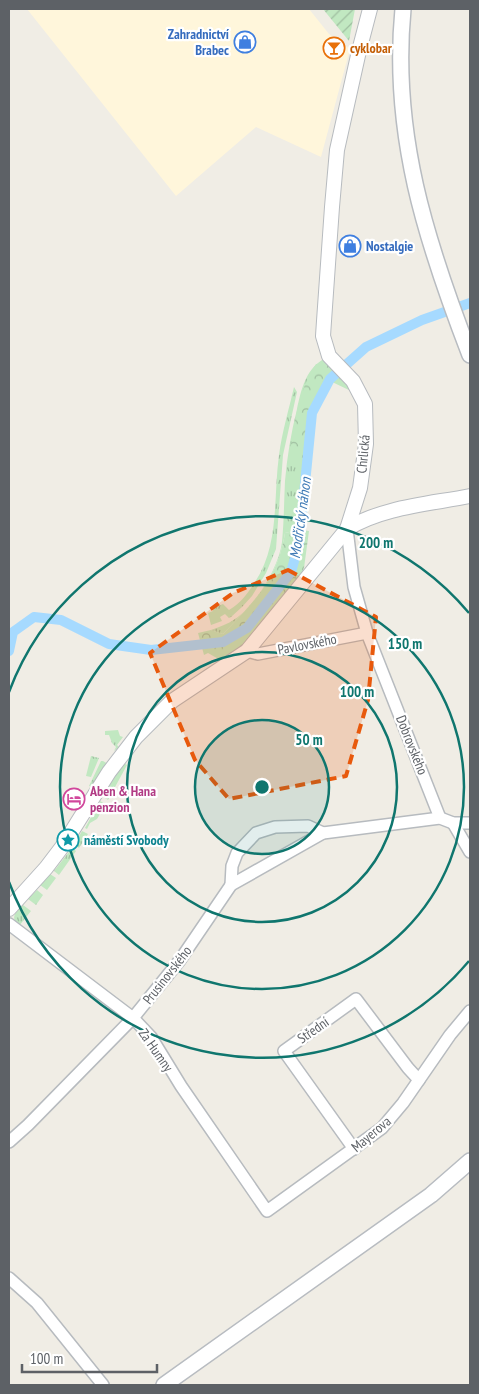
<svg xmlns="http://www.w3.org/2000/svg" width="479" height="1394" font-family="'PT Sans Narrow',sans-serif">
<defs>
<pattern id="grass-tufts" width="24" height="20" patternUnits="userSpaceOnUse" patternTransform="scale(1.25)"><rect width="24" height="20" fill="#c1e8c1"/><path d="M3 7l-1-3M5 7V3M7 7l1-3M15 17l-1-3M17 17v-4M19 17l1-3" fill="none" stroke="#a0bfa1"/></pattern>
<pattern id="forest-crowns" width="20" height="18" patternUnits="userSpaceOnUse" patternTransform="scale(1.25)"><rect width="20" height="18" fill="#c1e8c1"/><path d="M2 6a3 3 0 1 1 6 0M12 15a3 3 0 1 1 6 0" fill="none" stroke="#a0bfa1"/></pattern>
<pattern id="garden-furrows" width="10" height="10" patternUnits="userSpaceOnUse" patternTransform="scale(1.25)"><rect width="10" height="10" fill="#c1e8c1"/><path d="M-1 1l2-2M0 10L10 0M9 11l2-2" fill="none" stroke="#a0bfa1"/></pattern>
</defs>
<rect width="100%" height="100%" fill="#f0ede5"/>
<polygon fill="#fff6db" points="27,9 309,9 329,34 350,49 321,157 256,127 176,196"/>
<g fill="url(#grass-tufts)">
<path d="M322,360L328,361L337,369L316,364L298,530L285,533C277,581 254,601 223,634L211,630C219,627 228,624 235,619C256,605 279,567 282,542C284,522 284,501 285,481C287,457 291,433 297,409C301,391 305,371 322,360Z"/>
<path d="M294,387L297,392L283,455L276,549L266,573L252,596L242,607L231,617L229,618L225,614L220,617L222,621L211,625L208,613L213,611V608L223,604L229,610C241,603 248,593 255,582C280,544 273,498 279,455C282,432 289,409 294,387Z"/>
<polygon points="118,730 120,736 123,737 117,745 119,747 114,751 116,747 112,743 109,735 105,735 105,731"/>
<polygon points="91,756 99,758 91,777 86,776"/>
<polygon points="101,761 103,761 108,764 95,782 94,788 89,786"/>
<polygon points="122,762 127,765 108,800 102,796"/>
<polygon points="100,801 106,804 97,819 90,823 87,829 85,828"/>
<polygon points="82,831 88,834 79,848 74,845"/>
<polygon points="72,848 76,851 59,875 54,871"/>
<polygon points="50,874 56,878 47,890 40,885"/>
<polygon points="37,890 43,895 36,905 28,899"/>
<path d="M23,905L31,911L19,926C10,917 15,913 23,905Z"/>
</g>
<path fill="url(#forest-crowns)" d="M328,363L351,382V391L330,381L314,414L302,530L309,531L304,568L298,582L255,637L222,661L208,653L204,655L198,633L211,630L223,634C254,601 277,581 285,533L298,530L305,462L289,459C294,427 297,392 316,364Z"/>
<polygon fill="url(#garden-furrows)" points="323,9 355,9 349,41"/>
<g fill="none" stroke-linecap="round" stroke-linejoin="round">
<polyline stroke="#a6daff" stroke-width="10" points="9,651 13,632 34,617 61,620 109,644 151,650 223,642 247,628 291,572 299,544 312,413 330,379 366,347 422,320 470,303"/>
<g stroke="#b7bbbf" stroke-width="14">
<g id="minor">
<polyline points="347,529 354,587 367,633 440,818"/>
<polyline points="247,651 258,654 367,633"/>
<polyline points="453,823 470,852"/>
<polyline points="231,885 232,866 237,853 256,833 275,827 308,826 323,833"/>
<polyline points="9,924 133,1018 151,1037 181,1086 267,1211 382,1128 403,1103 450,1035 470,1011"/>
<polyline points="9,1142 28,1125 133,1018 180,960 231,885 323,833 440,818 453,823 470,823"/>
<polyline points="354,1149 284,1051 356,999 408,1068 419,1080"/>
<polyline points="9,1278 37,1303 103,1385"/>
</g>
</g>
<g stroke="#b7bbbf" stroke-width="16">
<g id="tertiary">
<polyline points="347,529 360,488 366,444 365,404 353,381 329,356 323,336 324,321 332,207 337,150 359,51 370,9"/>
<path d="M9,909L46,868L62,847L109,772L136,737L172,701L247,651L347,529C382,507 430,504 470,496"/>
</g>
</g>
<g stroke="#b8bcc1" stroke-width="18">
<g id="secondary">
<path d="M403,9C391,133 426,241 470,355"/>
<polyline points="164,1385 431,1195 470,1161"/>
</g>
</g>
<use href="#minor" stroke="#fff" stroke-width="11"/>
<use href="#tertiary" stroke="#fff" stroke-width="14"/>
<use href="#secondary" stroke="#fff" stroke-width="15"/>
</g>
<path fill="#e8590c" fill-opacity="0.2" stroke="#e8590c" stroke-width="4" stroke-dasharray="10 6" stroke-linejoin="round" d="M288,570L376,617L368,700L346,776L229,799L195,760L150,653L233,593Z"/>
<circle cx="262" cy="787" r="67" fill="#0f766e" fill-opacity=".12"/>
<g fill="none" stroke="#0f766e" stroke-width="2.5">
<circle cx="262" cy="787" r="67"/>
<circle cx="262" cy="787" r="135"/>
<circle cx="262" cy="787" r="202"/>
<path d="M469 961A270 270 0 0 1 9 882M9 692A270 270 0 0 1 469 613"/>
</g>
<defs>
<g id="shop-ring" transform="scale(1.125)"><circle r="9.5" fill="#fff" stroke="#3f7fe0" stroke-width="1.5"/><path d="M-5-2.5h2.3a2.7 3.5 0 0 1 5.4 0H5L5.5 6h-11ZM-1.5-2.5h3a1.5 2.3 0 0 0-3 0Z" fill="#3f7fe0"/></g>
<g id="bar-ring" transform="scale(1.125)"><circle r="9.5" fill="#fff" stroke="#e8710a" stroke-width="1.5"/><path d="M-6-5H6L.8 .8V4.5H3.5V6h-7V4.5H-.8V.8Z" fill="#e8710a"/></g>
<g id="hotel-ring" transform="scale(1.125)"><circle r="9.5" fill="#fff" stroke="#d1479c" stroke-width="1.5"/><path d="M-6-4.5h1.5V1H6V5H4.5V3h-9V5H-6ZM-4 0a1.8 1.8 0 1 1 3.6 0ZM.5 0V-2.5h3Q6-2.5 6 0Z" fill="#d1479c"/></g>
<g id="sight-ring" transform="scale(1.125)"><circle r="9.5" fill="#fff" stroke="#0f9aa8" stroke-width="1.5"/><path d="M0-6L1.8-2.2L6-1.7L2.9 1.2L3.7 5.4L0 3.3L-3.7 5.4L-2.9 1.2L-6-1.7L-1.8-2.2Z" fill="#0f9aa8"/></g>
</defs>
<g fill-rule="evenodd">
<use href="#shop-ring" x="245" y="42"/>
<use href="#bar-ring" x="334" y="48"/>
<use href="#shop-ring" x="350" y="246"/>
<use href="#hotel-ring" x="74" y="799"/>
<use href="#sight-ring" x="68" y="840"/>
</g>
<g text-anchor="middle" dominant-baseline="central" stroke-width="4.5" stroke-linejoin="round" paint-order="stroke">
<g font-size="14" font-weight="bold" fill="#366cbe" stroke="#fff" text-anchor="end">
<text x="229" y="34">Zahradnictví<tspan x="229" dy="16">Brabec</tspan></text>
<text x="366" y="246" text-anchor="start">Nostalgie</text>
</g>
<g font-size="14" font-weight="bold" fill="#c56008" stroke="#fff" text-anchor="start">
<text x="350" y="48">cyklobar</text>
</g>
<g font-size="14" fill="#5d6166" stroke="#fff">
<text transform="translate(363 454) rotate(-85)">Chrlická</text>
<text transform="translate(307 644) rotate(-11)">Pavlovského</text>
<text transform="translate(412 745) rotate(68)">Dobrovského</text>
<text transform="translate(167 975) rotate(-52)">Prusinovského</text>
<text transform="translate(313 1030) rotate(-35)">Střední</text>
<text transform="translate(156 1050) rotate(55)">Za Humny</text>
<text transform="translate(371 1134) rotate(-40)">Mayerova</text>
</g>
<g font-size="14" font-weight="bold" fill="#b23c85" stroke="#fff" text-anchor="start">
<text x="90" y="791">Aben &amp; Hana<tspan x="90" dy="16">penzion</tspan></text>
</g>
<g font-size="14" font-weight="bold" fill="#0d838f" stroke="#fff" text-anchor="start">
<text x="84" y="840">náměstí Svobody</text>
</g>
<g font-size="15" font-style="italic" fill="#3e7ab6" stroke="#fff">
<text transform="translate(300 518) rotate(-82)">Modřický náhon</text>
</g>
</g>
<circle cx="262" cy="787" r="8" fill="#0f766e" stroke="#fff" stroke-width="2.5"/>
<g font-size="15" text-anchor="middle" font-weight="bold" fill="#0f766e" stroke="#fff" stroke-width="4.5" stroke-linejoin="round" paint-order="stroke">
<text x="376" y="548">200 m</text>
<text x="405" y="649">150 m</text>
<text x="357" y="697">100 m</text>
<text x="309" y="745">50 m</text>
</g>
<rect width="479" height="1394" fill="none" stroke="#5d6166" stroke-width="20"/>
<path d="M22 1364v8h135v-8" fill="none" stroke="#5d6166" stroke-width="2.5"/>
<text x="30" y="1364" font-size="15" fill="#5d6166" stroke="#ffffff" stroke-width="4" paint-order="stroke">100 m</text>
</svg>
